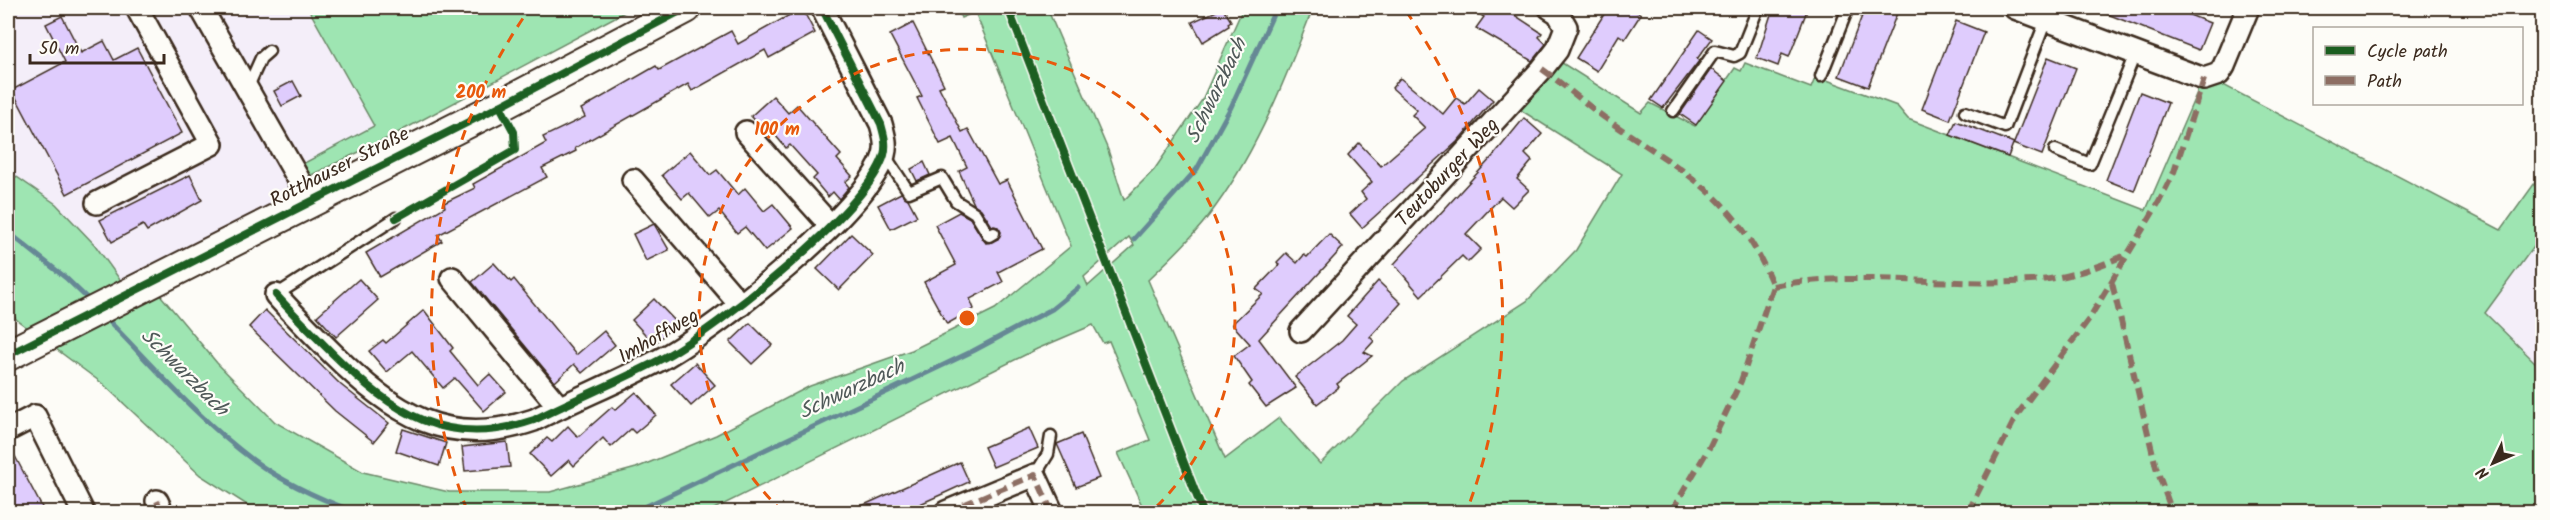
<svg xmlns="http://www.w3.org/2000/svg" width="2550" height="520" font-family="Kalam,sans-serif">
<rect width="100%" height="100%" fill="#fdfcf7"/>
<filter id="ink" filterUnits="userSpaceOnUse"><feTurbulence type="fractalNoise" baseFrequency=".0167" numOctaves="2"/><feDisplacementMap in="SourceGraphic" scale="12" xChannelSelector="R" yChannelSelector="G"/><feConvolveMatrix kernelMatrix="1 2 1 2 8 2 1 2 1" color-interpolation-filters="sRGB"/></filter>
<g filter="url(#ink)">
<g fill="#f4eef9">
<polygon points="8,8 257,8 259,12 268,8 308,8 375,126 295,168 309,201 128,291 56,204 8,171"/>
<polygon points="2542,235 2542,369 2485,313"/>
</g>
<g fill="#9ee5b2" stroke="#6c8868" stroke-width="1.5" fill-rule="evenodd">
<polygon points="308,8 632,8 386,139 301,180 295,168 374,126"/>
<path d="M957,8H1047L1108,150L1124,200L1154,170L1202,100L1243,8H1313C1286,77 1260,145 1216,206C1197,233 1172,257 1148,280L1225,459L1279,418L1320,464L1403,381L1527,301L1576,250L1622,174L1519,109L1559,61L1641,113L1650,103L1695,126L1735,68L1741,71L1745,63L1811,88L1816,76L1897,106L1908,119L2146,210L2201,83L2212,79L2501,230L2542,173V235L2485,313L2542,369V512H1145L1118,453L1150,440L1109,341L1103,343L1093,325L1037,349L708,512H258L200,475L103,384L17,320L8,309V171L56,204L95,245L128,291L152,285L217,363L275,422L363,472L449,492H550L636,468L716,435L810,386L912,350L995,309L1071,246L975,12L961,18ZM1129,237L1134,245L1088,286L1084,277Z"/>
</g>
<g fill="none" stroke-linecap="round" stroke-linejoin="round">
<g stroke="#668895" stroke-width="5">
<polyline points="8,232 66,278 92,303"/>
<polyline points="1134,239 1197,169 1231,107 1276,8"/>
<path d="M104,316C152,365 198,419 253,460C284,483 320,499 355,512"/>
<polyline points="634,512 973,351 1052,309 1078,288"/>
</g>
</g>
<g fill="#dfccfd" stroke="#3b2a1e" stroke-width="1.5">
<polygon points="802,8 815,33 769,58 765,50 692,91 688,84 575,148 576,151 542,168 547,177 438,235 442,241 380,277 366,253 445,207 444,203 475,188 473,184 546,143 543,137 585,117 581,109 656,66 659,70 731,31 738,44"/>
<polygon points="1223,8 1231,21 1228,23 1229,26 1203,42 1192,22"/>
<polygon points="1470,8 1504,8 1542,33 1539,37 1546,44 1532,61 1476,28 1484,17"/>
<polygon points="1608,8 1630,8 1641,14 1625,39 1619,35 1597,71 1576,58"/>
<polygon points="1773,8 1808,8 1789,57 1782,54 1778,66 1757,58"/>
<polygon points="1865,8 1899,8 1868,87 1839,76"/>
<polygon points="2092,8 2172,8 2210,23 2199,50"/>
<polygon points="62,16 81,53 104,41 114,60 137,48 182,133 67,194 12,90 65,62 46,24"/>
<polygon points="1956,21 1984,32 1950,120 1922,109"/>
<polygon points="913,23 944,85 939,87 962,132 968,129 998,184 1007,180 1042,249 998,272 1003,282 970,299 974,309 947,324 924,282 956,265 935,225 959,212 970,218 986,243 998,239 1001,232 998,227 992,226 981,209 974,204 959,171 967,167 953,138 940,144 917,98 922,96 890,35"/>
<polygon points="1699,30 1712,39 1697,59 1699,61 1663,108 1651,100"/>
<polygon points="2048,57 2076,68 2042,155 2013,144 2008,157 1950,135 1956,121 2014,143"/>
<polygon points="1711,69 1727,81 1696,125 1680,114"/>
<polygon points="1400,78 1443,114 1456,98 1465,104 1479,88 1493,100 1457,142 1362,228 1350,214 1366,199 1361,192 1372,182 1348,155 1359,143 1381,166 1425,128 1412,115 1417,110 1392,88"/>
<polygon points="293,81 301,96 282,106 274,91"/>
<polygon points="2140,92 2168,103 2134,191 2106,180"/>
<polygon points="773,96 788,113 797,105 841,155 837,159 852,176 845,182 849,187 839,199 833,192 828,197 813,179 817,175 790,145 786,148 770,129 766,132 751,116"/>
<polygon points="1524,118 1542,134 1525,154 1532,161 1517,179 1529,190 1512,207 1501,197 1466,234 1481,249 1468,262 1462,256 1421,296 1394,264 1493,156"/>
<polygon points="690,151 710,175 717,170 738,195 745,188 764,211 773,204 793,228 765,251 745,227 737,233 719,211 710,218 689,193 682,199 662,175"/>
<polygon points="924,162 930,175 917,181 911,169"/>
<polygon points="190,175 202,200 147,231 143,225 112,242 100,220"/>
<polygon points="901,193 908,199 917,216 891,229 878,205"/>
<polygon points="654,224 669,250 646,261 633,234"/>
<polygon points="851,234 873,255 839,290 817,269"/>
<polygon points="1329,234 1343,247 1259,339 1296,388 1266,407 1249,385 1252,382 1234,356 1250,344 1232,324 1263,294 1256,289 1279,265 1277,262 1286,253 1297,263 1304,255 1307,257"/>
<polygon points="494,263 511,282 514,279 576,355 604,331 615,345 582,373 574,364 555,382 472,282"/>
<polygon points="359,279 378,300 336,337 317,316"/>
<polygon points="1378,281 1401,303 1370,337 1374,341 1364,352 1372,356 1337,384 1339,387 1317,404 1295,377 1342,340 1356,324 1347,316"/>
<polygon points="654,299 677,323 654,344 632,320"/>
<polygon points="265,310 341,385 389,423 374,442 335,411 249,327"/>
<polygon points="424,310 453,348 450,351 478,385 490,374 506,392 484,411 455,378 443,388 412,351 387,372 369,351 383,340 386,343"/>
<polygon points="750,323 772,345 752,364 730,342"/>
<polygon points="695,363 715,385 691,406 671,384"/>
<polygon points="636,392 656,415 635,433 631,429 611,447 603,438 574,466 569,460 551,476 530,454 547,438 552,442 568,426 578,437 612,407 615,410"/>
<polygon points="1029,428 1038,448 993,467 984,447"/>
<polygon points="403,429 446,443 439,466 396,451"/>
<polygon points="1081,434 1099,478 1076,487 1057,444"/>
<polygon points="507,442 510,467 465,471 462,447"/>
<polygon points="8,443 45,513 17,513 8,494"/>
<polygon points="960,462 969,482 947,492 900,513 846,513"/>
</g>
<g fill="none" stroke-linecap="round" stroke-linejoin="round">
<g stroke="#3b2a1e" stroke-width="15">
<g id="service">
<polyline points="1821,76 1848,8"/>
<polyline points="247,89 261,58 269,51"/>
<polyline points="1673,111 1715,51 1734,56 1740,53 1758,8"/>
<polyline points="1965,112 2005,127 2046,20"/>
<polyline points="2055,150 2090,164 2135,54"/>
<polyline points="884,154 909,192 942,178 956,201 975,213 989,236 994,233"/>
<polyline points="276,295 396,218"/>
<polyline points="1035,475 1048,454 1051,436"/>
</g>
</g>
<g stroke="#3b2a1e" stroke-width="26">
<g id="minor">
<polyline points="201,8 311,201"/>
<polyline points="2015,8 2204,79 2219,74 2224,66 2248,8"/>
<polyline points="746,132 830,225"/>
<polyline points="633,180 741,305"/>
<polyline points="97,203 212,144 138,10 142,8"/>
<polyline points="452,278 559,407"/>
<path d="M276,295C294,315 314,335 333,354C393,413 447,450 534,420C577,398 623,380 665,357C718,327 867,211 884,155C887,144 884,135 881,124L822,8"/>
<polyline points="1301,331 1542,69 1557,50 1566,27 1558,13 1550,8"/>
<polyline points="8,430 35,416 83,512"/>
<polyline points="157,501 162,512"/>
<polyline points="946,512 1035,475 1052,512"/>
</g>
</g>
<g stroke="#3b2a1e" stroke-width="34">
<polyline id="secondary" points="8,355 500,106 686,8"/>
</g>
<use href="#service" stroke="#fdfcf7" stroke-width="10"/>
<use href="#minor" stroke="#fdfcf7" stroke-width="21"/>
<use href="#secondary" stroke="#fdfcf7" stroke-width="30"/>
<g stroke="#8d6e63" stroke-width="6" stroke-dasharray="12 6" stroke-linecap="butt">
<path d="M1542,69C1567,87 1590,108 1615,125C1689,175 1738,199 1773,286L1741,381L1709,448L1671,512"/>
<polyline points="2112,283 2156,467 2172,512"/>
<path d="M1773,286C1861,269 1952,289 2041,280C2071,277 2100,266 2128,254"/>
<polyline points="157,501 162,512"/>
<polyline points="946,512 1035,475 1052,512"/>
<polyline points="1968,512 2017,415 2089,319 2159,202 2174,172 2204,79"/>
</g>
<g stroke="#fdfcf7" stroke-width="11">
<g id="cycleway">
<polyline points="1008,8 1203,512"/>
<polyline points="396,218 515,150 514,132 500,106"/>
<path d="M276,295C294,315 314,335 333,354C393,413 447,450 534,420C577,398 623,380 665,357C718,327 867,211 884,155C887,144 884,135 881,124L822,8"/>
<polyline points="8,355 500,106 686,8"/>
</g>
</g>
<use href="#cycleway" stroke="#1b5e20" stroke-width="8"/>
</g>
</g>
<g fill="none" stroke="#e8590c" stroke-width="3" stroke-dasharray="10 8">
<path d="M783 512A268 268 0 1 1 1151 512"/>
<path d="M467 510A536 536 0 0 1 528 11M1406 11A536 536 0 0 1 1467 510"/>
</g>
<g text-anchor="middle" dominant-baseline="central" stroke-width="4.5" stroke-linejoin="round" paint-order="stroke">
<g font-size="20" fill="#3b2a1e" stroke="#fdfcf7">
<text transform="translate(340 168) rotate(-27)">Rotthauser Straße</text>
<text transform="translate(1448 173) rotate(-47)">Teutoburger Weg</text>
<text transform="translate(659 337) rotate(-30)">Imhoffweg</text>
</g>
<g font-size="21" font-style="italic" fill="#505959" stroke="#fdfcf7">
<text transform="translate(1217 91) rotate(-64)">Schwarzbach</text>
<text transform="translate(184 373) rotate(45)">Schwarzbach</text>
<text transform="translate(852 390) rotate(-25)">Schwarzbach</text>
</g>
</g>
<circle cx="967" cy="318" r="9" fill="#e8590c" stroke="#fdfcf7" stroke-width="3"/>
<g font-size="18" text-anchor="middle" font-weight="bold" fill="#e8590c" stroke="#fdfcf7" stroke-width="4.5" stroke-linejoin="round" paint-order="stroke">
<text x="481" y="98">200 m</text>
<text x="777" y="135">100 m</text>
</g>
<rect width="2550" height="520" fill="none" stroke="#fdfcf7" stroke-width="30"/>
<rect x="15" y="15" width="2520" height="490" fill="none" stroke="#3b2a1e" stroke-width="2" filter="url(#ink)"/>
<rect x="2313" y="27" width="210" height="78" fill="#fdfcf7" stroke="#afa8a0" stroke-width="1.5"/>
<rect x="2325" y="46" width="30" height="9" fill="#1b5e20" stroke="#afa8a0" stroke-width="1.5"/>
<text x="2367" y="57" font-size="18" fill="#3b2a1e">Cycle path</text>
<rect x="2325" y="76" width="30" height="9" fill="#8d6e63" stroke="#afa8a0" stroke-width="1.5"/>
<text x="2367" y="87" font-size="18" fill="#3b2a1e">Path</text>
<g transform="translate(2493 463) rotate(226)" stroke="#fdfcf7" stroke-width="4.5" paint-order="stroke">
<path d="M0-4.5L10 22L0 15L-10 22Z" fill="#3b2a1e"/>
<text y="-9" font-size="16" font-weight="bold" text-anchor="middle" fill="#3b2a1e">N</text>
</g>
<path d="M30 54v9h134v-9" fill="none" stroke="#3b2a1e" stroke-width="3"/>
<text x="39" y="54" font-size="18" fill="#3b2a1e" stroke="#fdfcf7" stroke-width="4.5" paint-order="stroke">50 m</text>
</svg>
